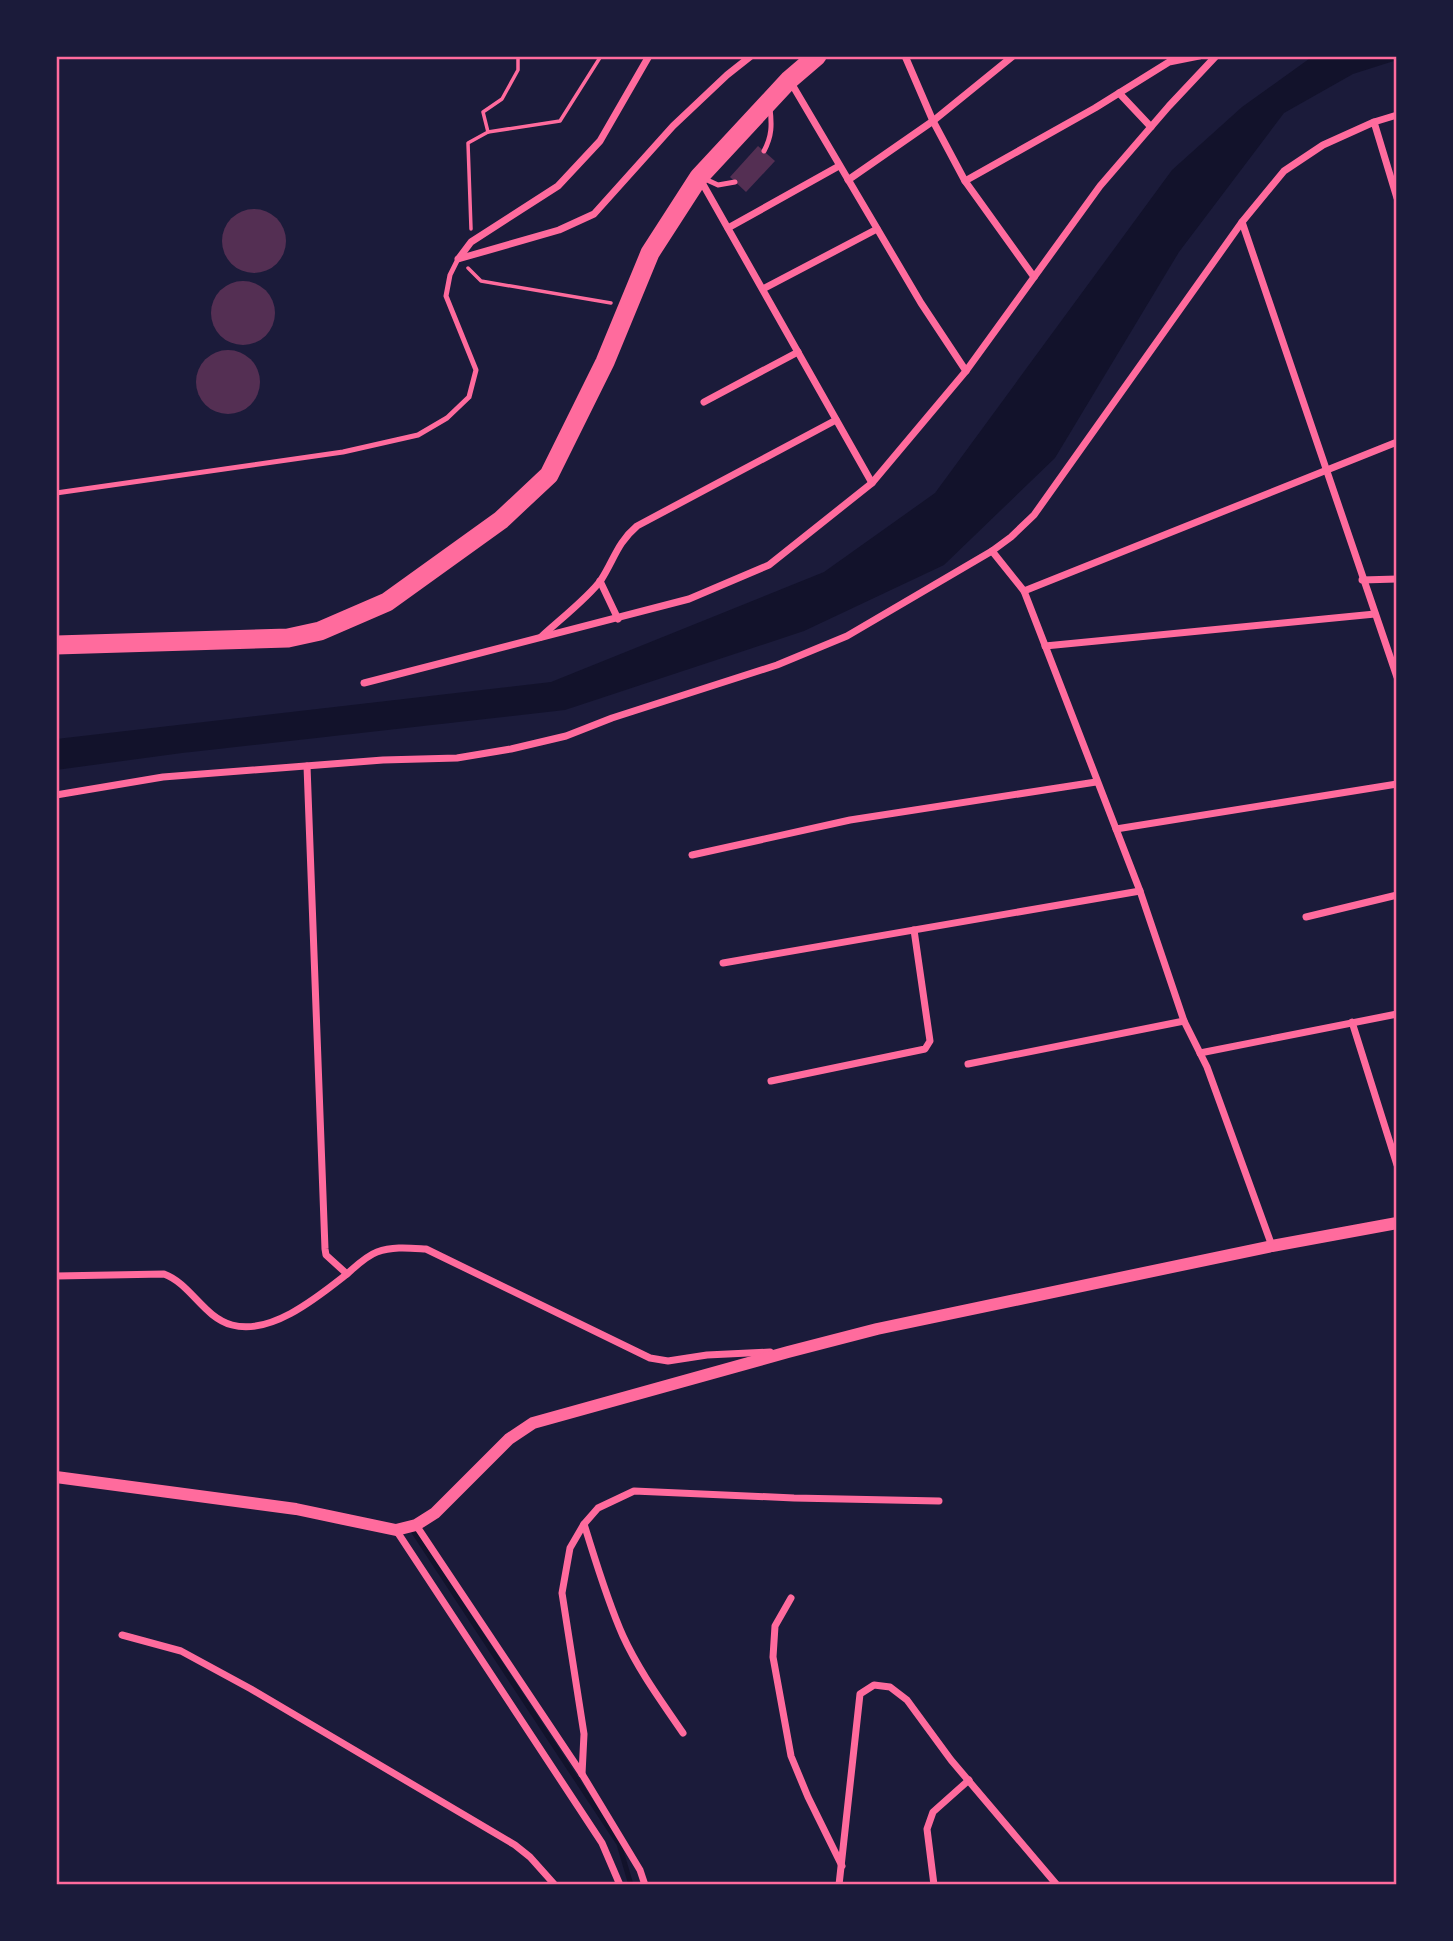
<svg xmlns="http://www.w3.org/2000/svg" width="1453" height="1941" font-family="Karla,sans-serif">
<rect width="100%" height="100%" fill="#1b1b3a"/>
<polygon fill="#12122b" points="1313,56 1397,56 1397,60 1353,74 1284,113 1179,252 1055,458 944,565 804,631 565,710 182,753 56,770 56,739 551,682 824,572 935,493 1172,170 1242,107"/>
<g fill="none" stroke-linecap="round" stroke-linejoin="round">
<polyline stroke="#12122b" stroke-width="5" points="413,1531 619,1844 631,1885"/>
</g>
<g fill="#542f53">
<polygon points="758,146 775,161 746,192 730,177"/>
<circle cx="254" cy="241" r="32"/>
<circle cx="243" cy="313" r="32"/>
<circle cx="228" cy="382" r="32"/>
</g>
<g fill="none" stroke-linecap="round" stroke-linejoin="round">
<g stroke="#ff6b9d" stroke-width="3.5">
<polyline points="488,132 483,112 502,99 518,70 518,56"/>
<polyline points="471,229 468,143 488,132 560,121 601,56"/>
<polyline points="468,268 481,281 611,303"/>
</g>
<g stroke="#ff6b9d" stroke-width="5">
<path d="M764,151C772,136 772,125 770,108"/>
<polyline points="705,179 718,185 735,182"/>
<polyline points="56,493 343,452 418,435 447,418 469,397 476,370 446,296 450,275 458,259"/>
</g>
<g stroke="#ff6b9d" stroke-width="7">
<polyline points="905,56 933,121 965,181 1034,277"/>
<polyline points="790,81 921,303 966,371"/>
<polyline points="1119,93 1151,127"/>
<polyline points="1374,122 1397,198"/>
<polyline points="700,179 872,483"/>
<polyline points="848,180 933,121 1013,56"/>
<polyline points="965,181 1095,108 1169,62 1199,56"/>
<polyline points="1242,222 1397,677"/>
<polyline points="728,228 839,166"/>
<polyline points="459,258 471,242 558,186 600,141 649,56"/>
<polyline points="458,259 559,230 594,214 673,126 727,75 751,56"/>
<polyline points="763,289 877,229"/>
<polyline points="704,402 798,352"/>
<polyline points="992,551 1024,591 1140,891 1184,1021 1207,1067 1272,1246"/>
<polyline points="1362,580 1397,579"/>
<polyline points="600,581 618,619"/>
<polyline points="1024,591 1397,442"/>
<path d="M541,637C557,622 589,597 601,580C614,560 617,543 637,526L836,420"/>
<polyline points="1045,646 1375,614"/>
<polyline points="364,683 689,599 769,565 872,483 966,371 1100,186 1169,106 1216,56"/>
<polyline points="307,766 325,1249 326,1255 347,1274"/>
<polyline points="56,795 163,777 383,760 457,758 511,749 566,736 612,718 777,665 847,636 992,551 1011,537 1034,515 1242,222 1284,171 1323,145 1374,122 1397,115"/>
<polyline points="1116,829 1397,784"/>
<polyline points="692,855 850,820 1096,782"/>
<polyline points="1306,917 1397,895"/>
<polyline points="723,963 1140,891"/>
<polyline points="1352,1022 1397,1165"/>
<polyline points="1200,1053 1397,1014"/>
<polyline points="968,1064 1184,1021"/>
<polyline points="771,1081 925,1049 930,1041 914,930"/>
<path d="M56,1276L164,1274C191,1284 203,1317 232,1325C271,1336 319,1296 347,1274C356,1266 366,1256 377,1252C393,1246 410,1248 426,1249L650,1358L668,1361L707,1355L770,1352"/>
<path d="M584,1524C596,1562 607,1600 623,1636C639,1671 662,1702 683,1733"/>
<polyline points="416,1525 582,1774 640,1870 645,1885"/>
<polyline points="396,1530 602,1843 620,1885"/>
<polyline points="791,1598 775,1626 773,1657 791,1756 808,1797 842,1866"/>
<polyline points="122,1635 181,1651 251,1689 515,1845 530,1857 555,1885"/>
<polyline points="582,1774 584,1734 562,1593 570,1548 584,1524 598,1508 634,1491 794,1498 939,1501"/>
<polyline points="839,1885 860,1694 874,1685 890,1687 907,1700 951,1760 1057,1885"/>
<polyline points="934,1885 927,1829 933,1812 969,1780"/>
</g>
<polyline stroke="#ff6b9d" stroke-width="12" points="56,1477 296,1509 396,1530 416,1525 435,1513 509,1439 533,1423 788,1352 877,1329 1272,1246 1397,1223"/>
<polyline stroke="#ff6b9d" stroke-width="19" points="56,645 288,638 320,631 387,602 501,520 549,475 605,362 650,253 699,177 789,80 817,56"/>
</g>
<rect width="1453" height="1941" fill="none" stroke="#1b1b3a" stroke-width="116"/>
<rect x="58" y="58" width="1337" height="1825" fill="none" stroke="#ff6b9d" stroke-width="2.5"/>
</svg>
